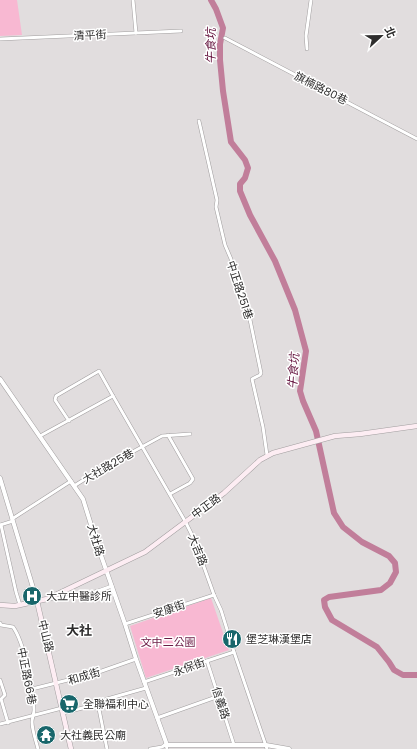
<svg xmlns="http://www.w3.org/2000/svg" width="417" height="749" font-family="Poppins,'Noto Sans TC',sans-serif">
<rect width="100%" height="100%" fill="#e1ddde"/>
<g fill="#f8b8d2">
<polygon points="0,0 17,0 22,35 0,36"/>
<polygon points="211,598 229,650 146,678 130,626"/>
</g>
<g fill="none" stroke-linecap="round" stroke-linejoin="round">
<polyline stroke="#c17e9a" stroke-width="6" points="211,0 216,9 223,28 220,44 220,60 223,91 231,142 245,160 248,168 245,178 240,184 240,191 250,215 275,261 295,310 306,351 300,391 303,401 316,431 334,513 343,527 362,542 389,556 395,563 396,572 390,583 381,590 329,597 324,600 325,607 332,620 377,647 389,662 394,670 403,675 417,675"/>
<g stroke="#a19e9f" stroke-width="4">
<g id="minor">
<polyline points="133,0 136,33"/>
<polyline points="225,38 417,139"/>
<polyline points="0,39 181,31"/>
<polyline points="307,49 306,36 311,0"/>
<polyline points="199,121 217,200 216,207 225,245 231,259 239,290 248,310 261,373 260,375 252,379 263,427 267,455"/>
<polyline points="69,421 55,400 56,396 99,371 113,396"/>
<polyline points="168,435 193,479 190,483 170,494"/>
<polyline points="40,436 113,396 185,521 194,539 214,595 221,610 234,652 267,749"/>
<polyline points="74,486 101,469 162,436 190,434"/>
<polyline points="12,519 71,481"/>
<polyline points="0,525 13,521"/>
<polyline points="1,525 16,592 20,605"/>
<path d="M49,599C72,598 90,595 112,586"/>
<path d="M0,623L1,625L13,627C24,642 34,691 34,710C34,714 32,718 32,722C32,730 36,741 38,749"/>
<polyline points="125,624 214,595"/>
<polyline points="207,661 234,745"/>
<polyline points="0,680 5,695 1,699 8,723"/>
<polyline points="144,682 234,652"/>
<polyline points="32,689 96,673 136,659"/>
<polyline points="98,704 107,749"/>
<polyline points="63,713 98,704 107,699 146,688"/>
<polyline points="157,718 219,696"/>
<polyline points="0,724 62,708"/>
<polyline points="150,749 162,747 166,744 167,749"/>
</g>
</g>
<g stroke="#a19e9f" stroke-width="5">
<g id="tertiary">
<polyline points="0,379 83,499 97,544 125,624 136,659 167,745 266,745 289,749"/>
<polyline points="0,478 37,601"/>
</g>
</g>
<g stroke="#a19e9f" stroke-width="5.5">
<g id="secondary">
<polyline points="37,601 71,749"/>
<polyline points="0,605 15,606 47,599 145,552 224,493 260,460 273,453 335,436 360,434 417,426"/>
</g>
</g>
<use href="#minor" stroke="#fff" stroke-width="3"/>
<use href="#tertiary" stroke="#fff" stroke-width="4"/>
<use href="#secondary" stroke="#fdedf3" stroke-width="4.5"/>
</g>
<defs>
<g id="hospital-disc" transform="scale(1)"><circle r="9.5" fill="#18666b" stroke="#fff"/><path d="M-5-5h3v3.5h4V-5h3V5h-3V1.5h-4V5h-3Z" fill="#fff"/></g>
<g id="restaurant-disc" transform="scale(1)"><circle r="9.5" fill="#18666b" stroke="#fff"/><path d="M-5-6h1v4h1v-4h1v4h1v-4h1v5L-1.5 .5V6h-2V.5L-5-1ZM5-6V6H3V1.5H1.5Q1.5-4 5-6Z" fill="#fff"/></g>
<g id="supermarket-disc" transform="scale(1)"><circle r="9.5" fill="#18666b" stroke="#fff"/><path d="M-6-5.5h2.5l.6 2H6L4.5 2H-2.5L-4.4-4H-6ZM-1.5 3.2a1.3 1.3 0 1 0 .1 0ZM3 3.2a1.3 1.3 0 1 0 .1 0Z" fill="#fff"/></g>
<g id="temple-disc" transform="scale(1)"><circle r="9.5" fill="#18666b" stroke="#fff"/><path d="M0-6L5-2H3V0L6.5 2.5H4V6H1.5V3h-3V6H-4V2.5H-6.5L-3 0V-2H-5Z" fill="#fff"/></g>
</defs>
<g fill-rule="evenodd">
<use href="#hospital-disc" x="32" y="596"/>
<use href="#restaurant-disc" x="232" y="639"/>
<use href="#supermarket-disc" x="69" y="704"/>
<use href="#temple-disc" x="46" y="735"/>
</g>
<g text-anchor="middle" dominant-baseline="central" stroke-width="3" stroke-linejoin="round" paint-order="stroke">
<g font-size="11" fill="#2e2d2d" stroke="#fff">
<text transform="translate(90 35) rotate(-3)">清平街</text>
<text transform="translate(321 88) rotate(27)">旗楠路80巷</text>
<text transform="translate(240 290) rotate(72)">中正路251巷</text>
<text transform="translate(108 466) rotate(-30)">大社路25巷</text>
<text transform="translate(206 506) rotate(-36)">中正路</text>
<text transform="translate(96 540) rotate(73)">大社路</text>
<text transform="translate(198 550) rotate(68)">大吉路</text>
<text transform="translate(169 609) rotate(-18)">安康街</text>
<text transform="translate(46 636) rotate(76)">中山路</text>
<text transform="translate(189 667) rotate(-19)">永保街</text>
<text transform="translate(27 676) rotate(79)">中正路66巷</text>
<text transform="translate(84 676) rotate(-16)">和成街</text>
<text transform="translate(221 703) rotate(72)">信義路</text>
</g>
<g font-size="11" fill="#2e2d2d" stroke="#fff" text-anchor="start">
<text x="46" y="596">大立中醫診所</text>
<text x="246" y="639">堡芝琳漢堡店</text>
<text x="83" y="704">全聯福利中心</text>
<text x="60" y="735">大社義民公廟</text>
</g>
<g font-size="11" fill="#6b1b45" stroke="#fff">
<text x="168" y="642">文中二公園</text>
</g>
<g font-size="12" font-style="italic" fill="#671741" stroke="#fff">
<text transform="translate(210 46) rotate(-90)">牛食坑</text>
<text transform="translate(293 371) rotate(-86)">牛食坑</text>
</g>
<g font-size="13" font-weight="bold" fill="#2e2d2d" stroke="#fff">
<text x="79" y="630">大社</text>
</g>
</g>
<g transform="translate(381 36) rotate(68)" stroke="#ffffff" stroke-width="3" paint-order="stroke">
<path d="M0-3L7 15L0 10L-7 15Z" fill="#2e2d2d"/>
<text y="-6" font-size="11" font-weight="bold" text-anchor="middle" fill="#2e2d2d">北</text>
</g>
</svg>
